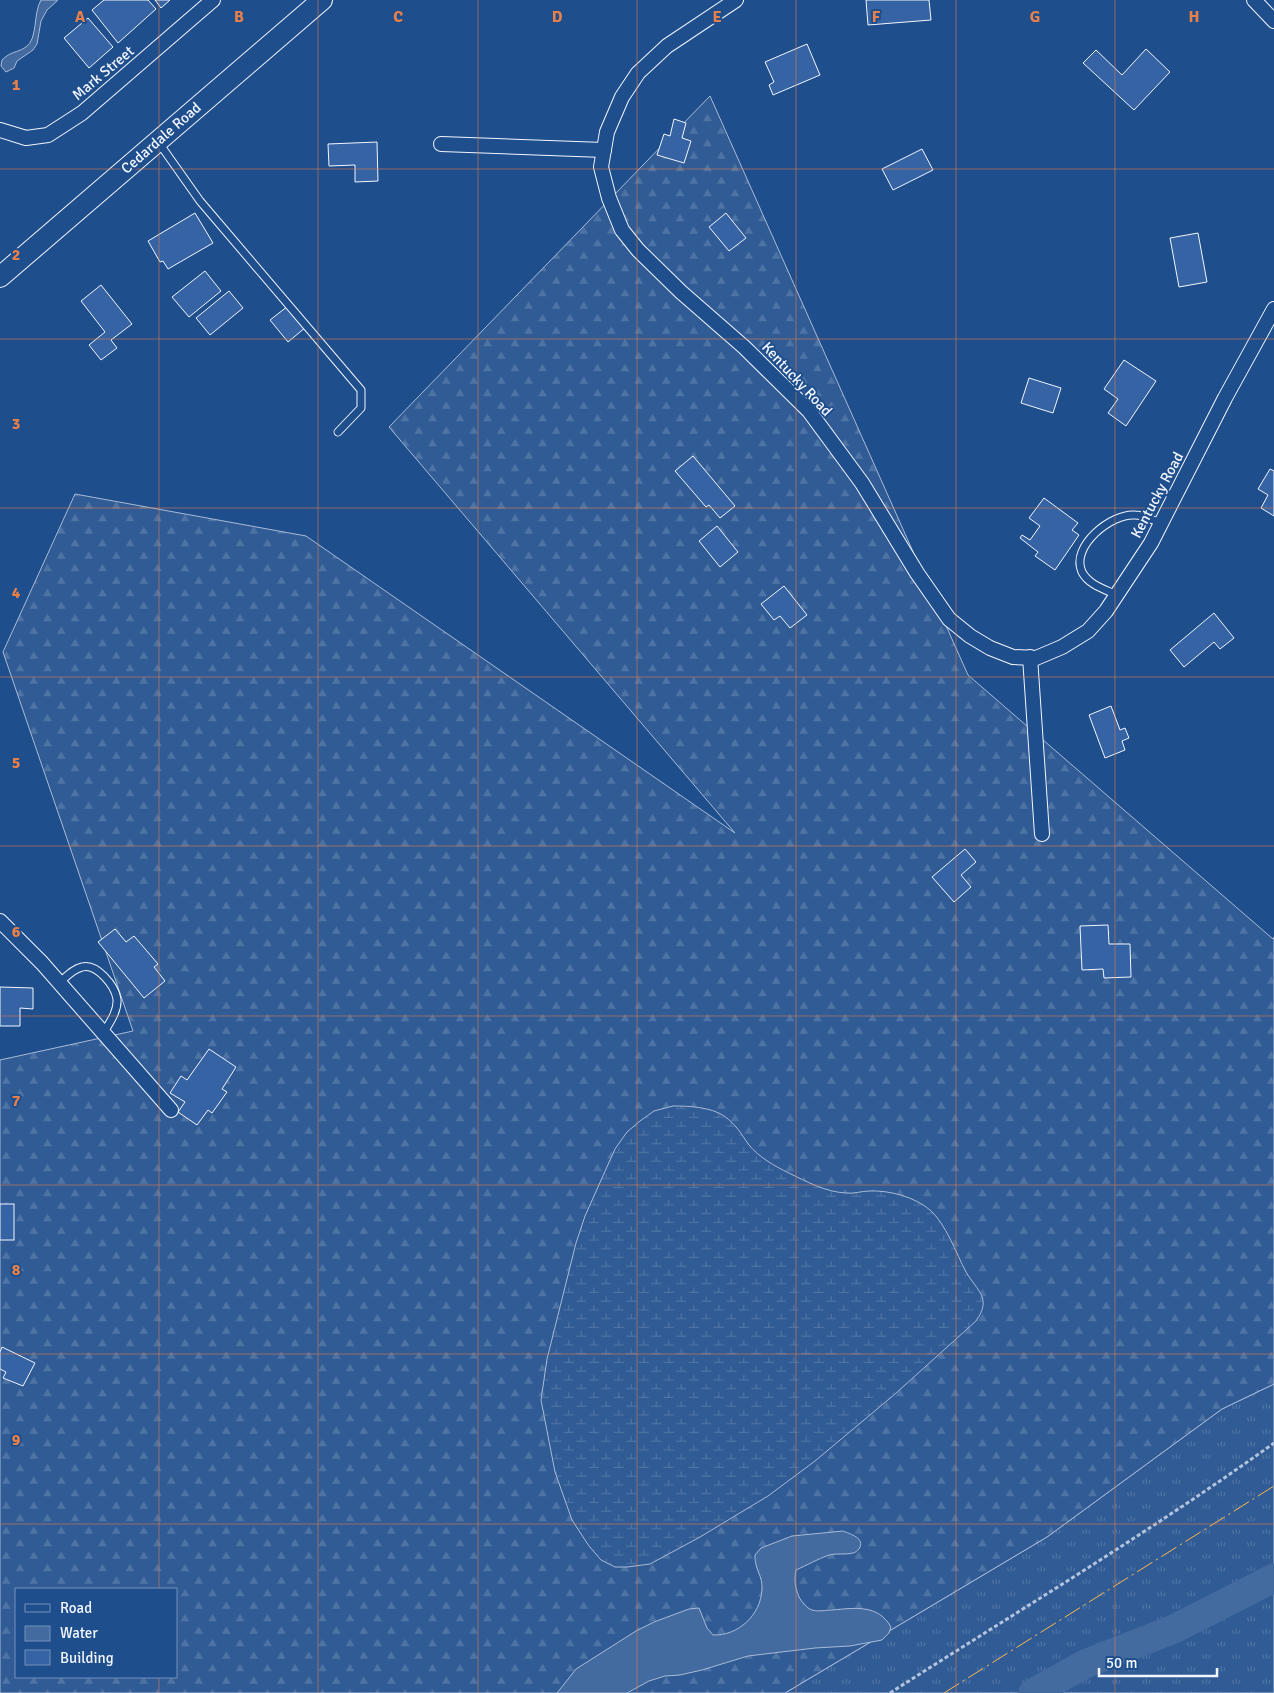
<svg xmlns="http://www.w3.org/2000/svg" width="1274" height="1693" font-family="Signika,sans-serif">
<defs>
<pattern id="grass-tufts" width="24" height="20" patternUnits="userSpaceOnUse" patternTransform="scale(1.25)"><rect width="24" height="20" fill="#305b95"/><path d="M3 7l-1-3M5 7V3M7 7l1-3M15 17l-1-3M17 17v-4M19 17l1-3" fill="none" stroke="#4e73a5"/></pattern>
<pattern id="forest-firs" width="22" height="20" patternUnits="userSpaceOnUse" patternTransform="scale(1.25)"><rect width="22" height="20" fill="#305b95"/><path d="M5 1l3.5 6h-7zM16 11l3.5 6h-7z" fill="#4e73a5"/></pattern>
<pattern id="wetland-marsh" width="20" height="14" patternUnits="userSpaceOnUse" patternTransform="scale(1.25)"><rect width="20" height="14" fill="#305b95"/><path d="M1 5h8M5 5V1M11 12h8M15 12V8" fill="none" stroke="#4e73a5"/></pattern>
</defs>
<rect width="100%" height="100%" fill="#1f4e8c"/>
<polygon fill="url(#grass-tufts)" stroke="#a8bbd7" points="1274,1384 1274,1693 785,1693 1047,1537 1222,1409"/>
<path fill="url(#forest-firs)" stroke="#a8bbd7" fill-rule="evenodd" d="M710,96L968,675L1273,939L1274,937V1384L1222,1409L1047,1537L785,1693H0V1060L133,1031L3,652L75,494L306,536L735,833L389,427ZM16,1589H176V1677H16Z"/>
<path fill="url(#wetland-marsh)" stroke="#a8bbd7" d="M673,1106C689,1106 711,1107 724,1116C736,1124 741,1134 749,1145C759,1157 774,1166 789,1173C807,1182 826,1192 846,1193C854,1194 862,1191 869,1191C889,1190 915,1197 930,1210C946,1224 956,1253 966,1272C978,1292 992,1298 976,1321L895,1394L815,1461L768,1496L700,1537L650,1564L627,1567H615L601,1560L589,1546L572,1520L555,1472L541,1400L547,1359L576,1243L585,1216L615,1149L627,1132L640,1121L654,1111Z"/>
<g fill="#446ba0" stroke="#a8bbd7">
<path d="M41,0H58L47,10L41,21L37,44L33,50L17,61L14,68L6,72L1,66L2,60C11,51 17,53 26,47C38,39 33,13 41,0Z"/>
<path d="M843,1531C850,1534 866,1538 859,1549C858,1550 855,1553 853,1553C846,1555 837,1553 829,1555C818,1559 807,1565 796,1570C794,1580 795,1587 799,1597C802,1602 806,1608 812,1610C818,1612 826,1610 832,1610C855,1608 878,1604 891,1627L889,1633L882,1640L850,1646L815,1648L748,1656L702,1670L680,1675L665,1676L649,1681L627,1693H557L576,1669L636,1631L654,1622L689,1609L699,1608L707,1628L713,1635C738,1636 761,1615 762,1589C763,1576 754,1568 755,1555L761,1548L792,1536Z"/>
</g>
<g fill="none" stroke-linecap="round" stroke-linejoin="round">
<polyline stroke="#446ba0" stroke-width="29" points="1033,1693 1085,1664 1174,1629 1274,1578"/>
</g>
<g fill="#3563a3" stroke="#f2f6ff">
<polygon points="104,0 148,0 156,9 118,43 92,10"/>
<polygon points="155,0 170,0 161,8"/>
<polygon points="866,0 929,0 931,20 868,25"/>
<polygon points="88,18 113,47 89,68 64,38"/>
<polygon points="807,44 820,75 773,95 769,85 774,82 765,62"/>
<polygon points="1146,49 1170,72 1134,110 1083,63 1096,50 1122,75"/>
<polygon points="674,119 686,123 682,138 691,141 684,163 657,155 664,134 670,136"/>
<polygon points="377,142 378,181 355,182 355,165 329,166 328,144"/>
<polygon points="922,149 933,170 893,190 882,169"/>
<polygon points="195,213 213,243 168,269 163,261 160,262 148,241"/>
<polygon points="726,213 746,238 729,251 709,227"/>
<polygon points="1198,233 1207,282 1179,287 1170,238"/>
<polygon points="205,271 221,291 189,317 172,297"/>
<polygon points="101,285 132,324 111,340 117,348 101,360 89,345 105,332 81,301"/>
<polygon points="229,291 243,308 210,335 196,318"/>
<polygon points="288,306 306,327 288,342 270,320"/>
<polygon points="1124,360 1156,381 1126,426 1108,413 1118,399 1104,389"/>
<polygon points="1029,378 1061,388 1053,413 1021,403"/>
<polygon points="693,456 735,506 720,518 709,505 706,507 675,471"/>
<polygon points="1270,469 1274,471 1274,516 1261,508 1268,495 1258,489"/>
<polygon points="1044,498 1078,523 1072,530 1079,535 1055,570 1035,556 1038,552 1020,538 1022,535 1030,540 1040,526 1029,518"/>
<polygon points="717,526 738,552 720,567 699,541"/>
<polygon points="784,586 807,615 790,628 780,616 774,620 761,604"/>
<polygon points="1214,613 1234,638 1220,649 1214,642 1184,667 1170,650"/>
<polygon points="1111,706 1120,730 1125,728 1129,738 1122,741 1125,750 1105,758 1089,715"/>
<polygon points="965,849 976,862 961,875 971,887 954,902 932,877"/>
<polygon points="1108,925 1109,944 1130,944 1131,977 1104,978 1103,969 1082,970 1080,926"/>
<polygon points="115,929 126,942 134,936 158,964 154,967 165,981 144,998 98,942"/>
<polygon points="0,987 33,988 33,1009 20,1008 20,1026 0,1026"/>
<polygon points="209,1049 236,1067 222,1089 227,1092 212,1113 208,1110 197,1125 178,1112 185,1102 170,1093 181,1076 187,1080"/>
<rect x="0" y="1204" width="14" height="36"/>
<polygon points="2,1347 35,1363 23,1386 3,1378 6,1372 0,1369 0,1352"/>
</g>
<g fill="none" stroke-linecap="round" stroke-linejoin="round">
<g stroke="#f2f6ff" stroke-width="9">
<g id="lane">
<polyline points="159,143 200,201 361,390 361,408 338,432"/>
<path d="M1117,595C1104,589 1089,585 1082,572C1070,546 1112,513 1135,515C1144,515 1154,521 1161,523"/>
<path d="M60,982C67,976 73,969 82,967C97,963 115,986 117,999C118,1011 110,1022 104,1032"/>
</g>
</g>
<g stroke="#f2f6ff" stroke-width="16">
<g id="street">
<polyline points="736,0 667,46 638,73 622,97 607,132 601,167 609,198 622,230 638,250 681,292 744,347 809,411 862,483 917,573 949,619 970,636 990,648 1013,657 1036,658 1062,647 1088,631 1106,611 1151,543 1225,398 1274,309"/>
<polyline points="1254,0 1274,21"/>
<polyline points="0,130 26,138 48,135 82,113 213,0"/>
<polyline points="441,144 604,150"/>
<polyline points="1030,657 1042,834"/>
<polyline points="0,921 42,963 171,1110"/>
</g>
</g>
<g stroke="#f2f6ff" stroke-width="22">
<polyline id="secondary" points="0,277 322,0"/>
</g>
<path stroke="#b3c4dc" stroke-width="3" stroke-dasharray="4 2.5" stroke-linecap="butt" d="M890,1693C1018,1611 1150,1532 1274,1443"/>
<use href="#lane" stroke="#1f4e8c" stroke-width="7"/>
<use href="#street" stroke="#1f4e8c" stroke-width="14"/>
<use href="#secondary" stroke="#1f4e8c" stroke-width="20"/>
<polyline stroke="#ffb74d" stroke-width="1" stroke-dasharray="18 4 2.5 4" stroke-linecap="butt" points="944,1693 1274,1486"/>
</g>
<path fill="none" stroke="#ea8049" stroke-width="1" stroke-opacity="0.55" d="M159,0V1589M318,0V1693M478,0V1693M637,0V1693M796,0V1693M956,0V1693M1115,0V1693M0,169H1274M0,339H1274M0,508H1274M0,677H1274M0,846H1274M0,1016H1274M0,1185H1274M0,1354H1274M0,1524H1274M159,1677V1693"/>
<g text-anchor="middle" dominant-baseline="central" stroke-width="4" stroke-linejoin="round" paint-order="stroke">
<g font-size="15" fill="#f2f6ff" stroke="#1f4e8c">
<text transform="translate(103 73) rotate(-40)">Mark Street</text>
<text transform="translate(161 138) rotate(-41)">Cedardale Road</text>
<text transform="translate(797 379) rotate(47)">Kentucky Road</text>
<text transform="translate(1157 495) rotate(-62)">Kentucky Road</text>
</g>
</g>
<g font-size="16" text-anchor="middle" font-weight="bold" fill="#ea8049" stroke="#1f4e8c" stroke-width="4" stroke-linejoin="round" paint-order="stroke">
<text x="80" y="22">A</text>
<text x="239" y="22">B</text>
<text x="398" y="22">C</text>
<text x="557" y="22">D</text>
<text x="717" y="22">E</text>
<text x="876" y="22">F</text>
<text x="1035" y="22">G</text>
<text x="1194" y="22">H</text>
<text x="16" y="90">1</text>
<text x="16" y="260">2</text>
<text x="16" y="429">3</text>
<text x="16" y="598">4</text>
<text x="16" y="768">5</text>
<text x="16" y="937">6</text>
<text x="16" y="1106">7</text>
<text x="16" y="1275">8</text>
<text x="16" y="1445">9</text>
</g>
<rect x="15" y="1588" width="162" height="90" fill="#1f4e8c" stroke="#7391ba"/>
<rect x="25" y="1604" width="25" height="8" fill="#1f4e8c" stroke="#7391ba"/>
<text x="60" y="1613" font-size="15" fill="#f2f6ff">Road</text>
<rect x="25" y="1626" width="25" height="15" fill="#446ba0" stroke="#7391ba"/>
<text x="60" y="1638" font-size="15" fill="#f2f6ff">Water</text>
<rect x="25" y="1650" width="25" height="15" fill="#3563a3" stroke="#7391ba"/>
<text x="60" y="1663" font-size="15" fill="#f2f6ff">Building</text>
<path d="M1099 1668v8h118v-8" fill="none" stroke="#f2f6ff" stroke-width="2.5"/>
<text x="1106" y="1668" font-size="15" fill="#f2f6ff" stroke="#1f4e8c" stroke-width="4" paint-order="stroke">50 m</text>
</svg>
